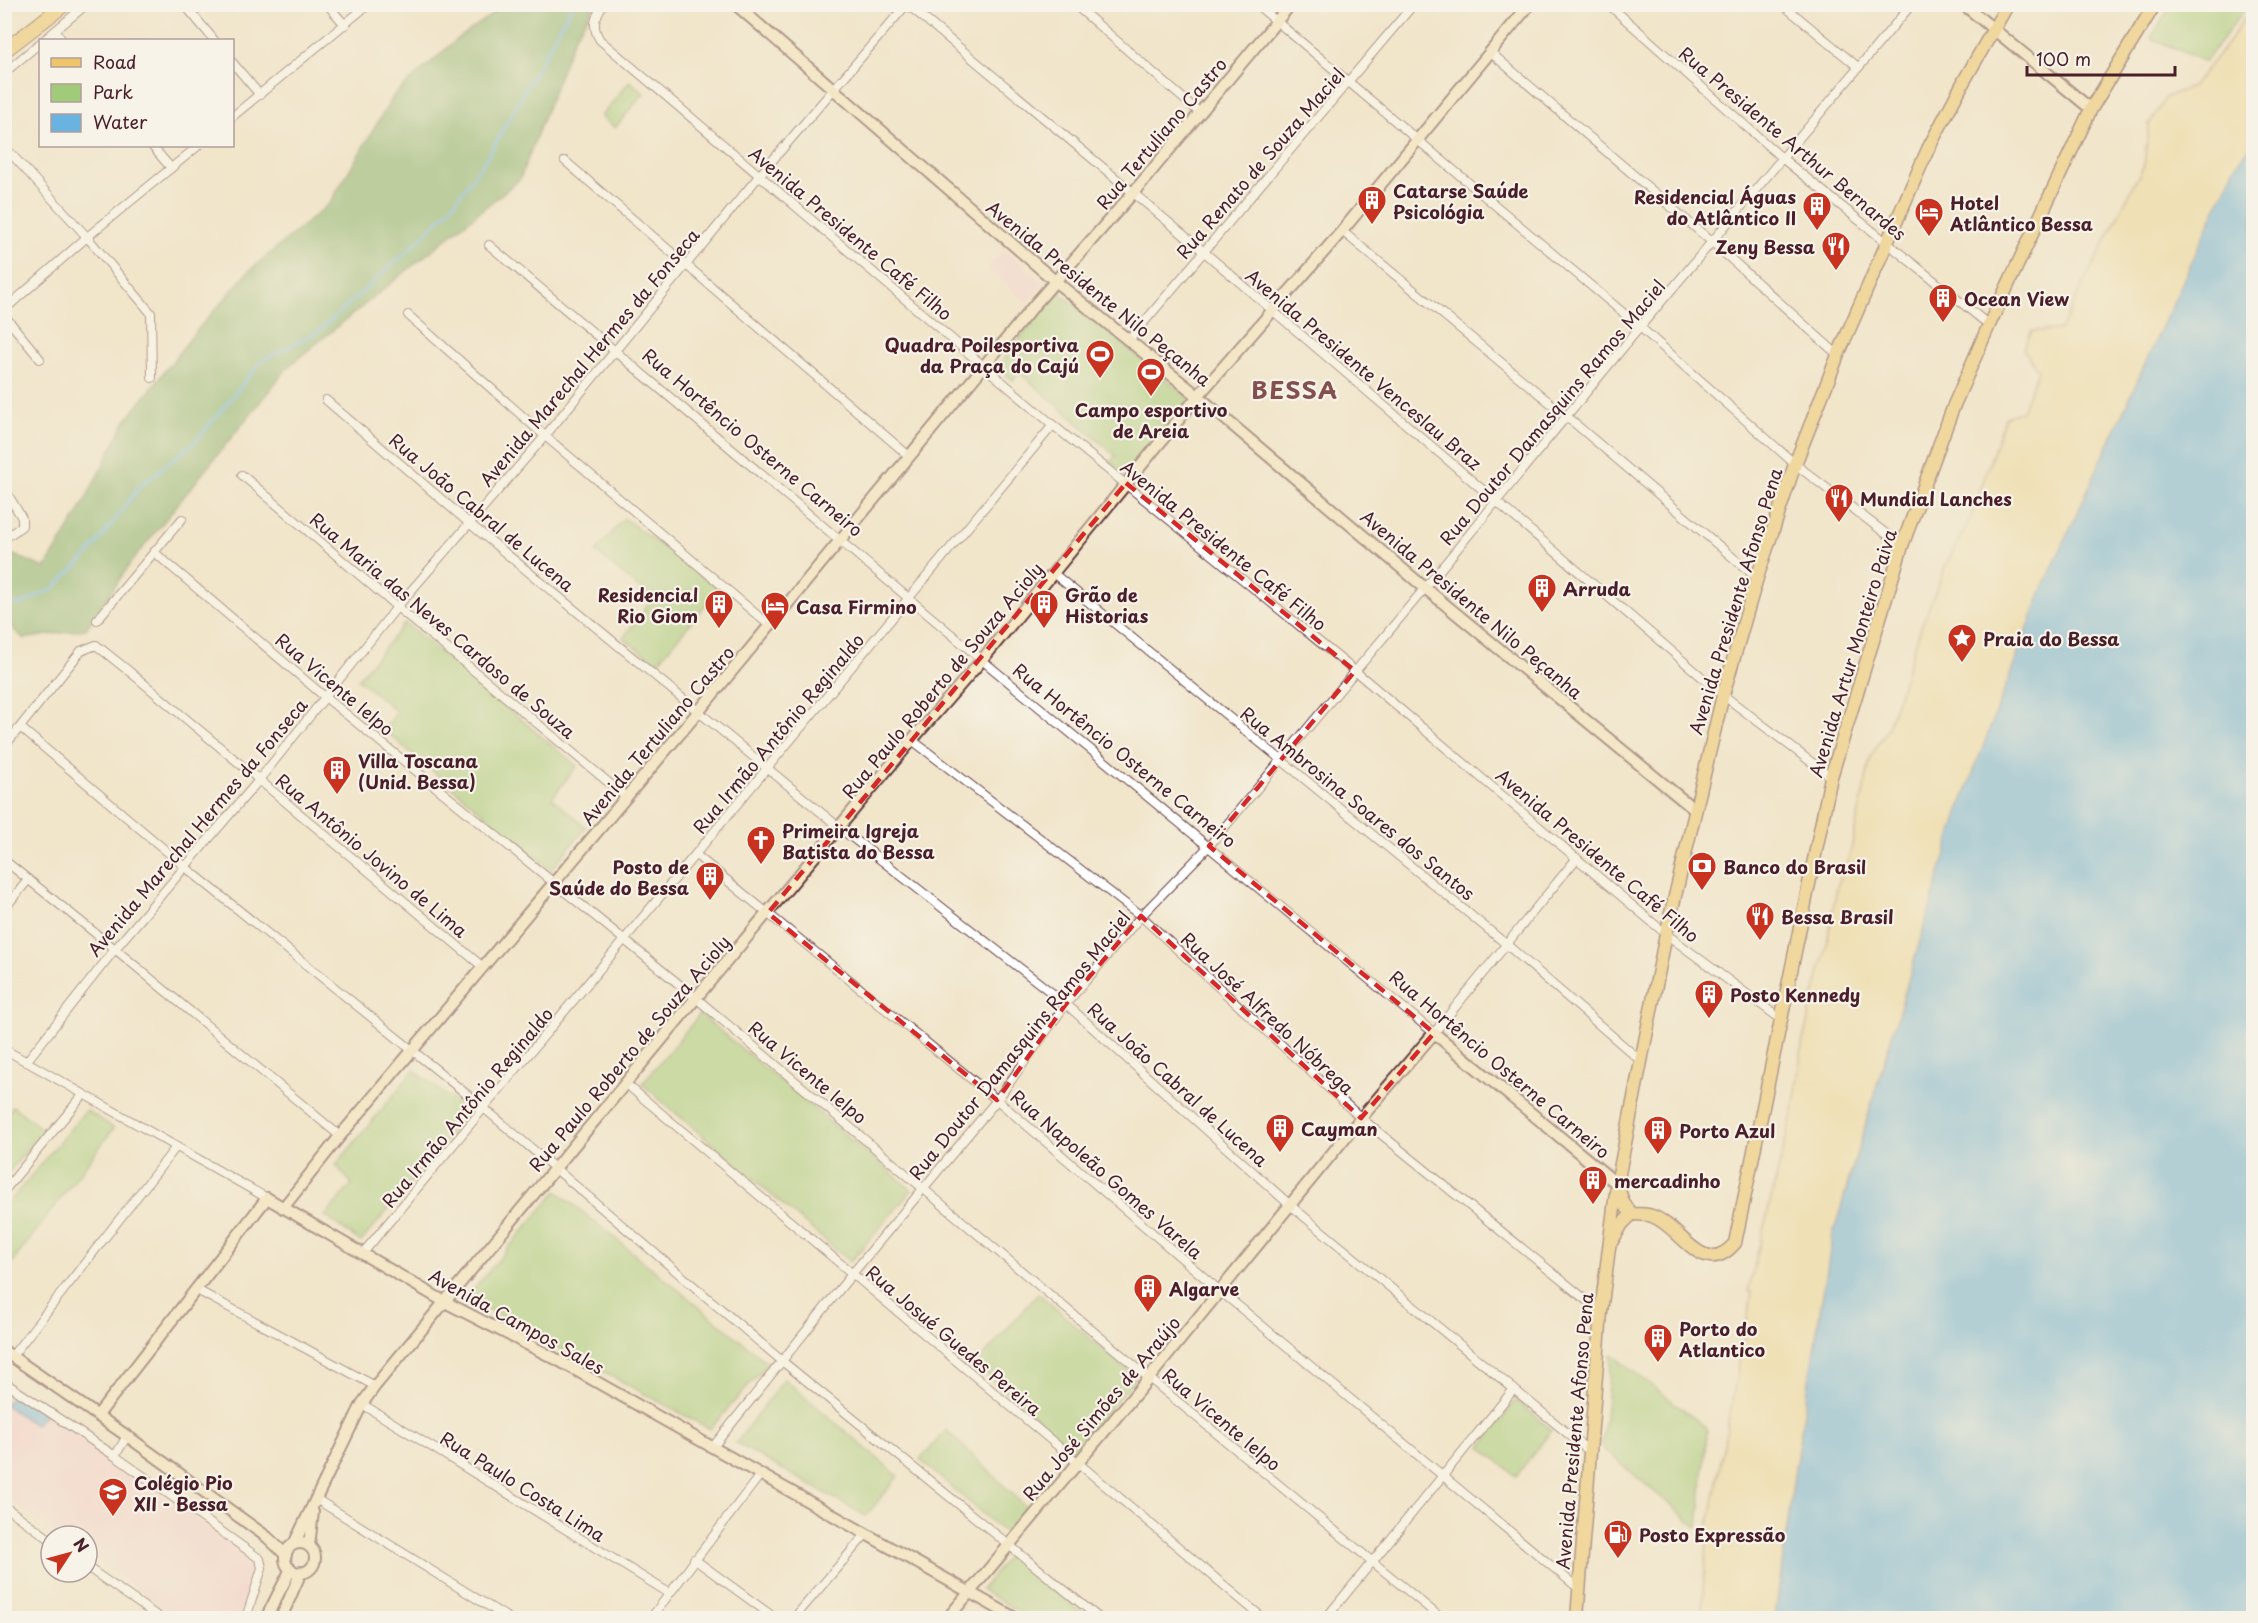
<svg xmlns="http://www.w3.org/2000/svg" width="2258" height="1623" font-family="'Playpen Sans',sans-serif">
<rect width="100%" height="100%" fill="#f7f3e8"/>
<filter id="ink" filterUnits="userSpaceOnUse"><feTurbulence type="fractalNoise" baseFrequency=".0167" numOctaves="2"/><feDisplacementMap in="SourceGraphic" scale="12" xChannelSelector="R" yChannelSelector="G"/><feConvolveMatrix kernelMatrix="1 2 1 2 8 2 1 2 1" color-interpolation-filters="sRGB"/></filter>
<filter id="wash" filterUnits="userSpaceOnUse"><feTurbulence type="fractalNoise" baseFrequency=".008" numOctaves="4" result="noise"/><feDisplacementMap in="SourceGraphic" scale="24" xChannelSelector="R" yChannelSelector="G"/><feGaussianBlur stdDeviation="1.35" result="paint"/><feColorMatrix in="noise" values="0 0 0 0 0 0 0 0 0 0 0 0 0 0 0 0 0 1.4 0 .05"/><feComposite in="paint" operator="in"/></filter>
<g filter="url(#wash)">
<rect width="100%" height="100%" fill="#f1e5ca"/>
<g fill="#f7cfd4">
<polygon points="1004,248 1044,283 1027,303 987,269"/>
<polygon points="4,1386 261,1563 239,1618 179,1618 87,1554 87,1536 60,1536 5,1497"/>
</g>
<g fill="#a0cc79" stroke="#757652" stroke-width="1.5">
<polygon points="2172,4 2248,4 2248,5 2205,62 2151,38"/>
<polygon points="630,81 644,93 615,128 601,116"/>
<polygon points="1058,291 1191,400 1127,475 1110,462 1116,456 1020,373 1013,380 997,367"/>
<polygon points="624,518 719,589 657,663 623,638 652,599 596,552"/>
<polygon points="405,623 577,766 552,798 586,827 551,870 384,730 397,712 358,679"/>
<polygon points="700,1014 912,1190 850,1262 642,1084"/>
<polygon points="414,1070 469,1113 361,1242 325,1216 352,1184 336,1165"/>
<polygon points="13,1106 43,1130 5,1177 5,1117"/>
<polygon points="86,1110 114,1128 5,1272 5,1207"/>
<polygon points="557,1191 768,1363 710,1429 466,1298"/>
<polygon points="1038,1293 1136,1378 1074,1450 976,1365"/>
<polygon points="1611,1354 1707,1428 1698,1528 1602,1448"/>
<polygon points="784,1379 898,1476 866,1516 736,1443"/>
<polygon points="1516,1400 1552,1430 1516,1476 1481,1447"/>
<polygon points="946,1430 1026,1507 1007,1535 920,1460"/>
<polygon points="1010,1553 1089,1618 1030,1618 981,1590"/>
</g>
<polygon fill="#80b069" stroke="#65684a" stroke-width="1.5" points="505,5 595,5 574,38 520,179 290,365 132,561 86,629 24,639 5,622 5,553 7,552 45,568 77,516 125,422 192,336 250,270 330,203 394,95 456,40"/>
<polygon fill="#eeda9e" stroke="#9c7c64" stroke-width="1.5" points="2253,5 2253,160 2163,325 2046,583 1920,941 1847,1186 1822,1299 1795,1469 1775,1618 1701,1618 1708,1530 1752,1293 1748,1291 1793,1110 1803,1040 1827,943 1837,887 1850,854 1871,756 1887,730 1921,627 1948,560 1970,520 2005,417 2022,411 2038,370 2023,349 2032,331 2060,330 2144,165 2149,124 2166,97 2193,86 2227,44"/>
<g fill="#69b3e1" stroke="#5a6986" stroke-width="1.5">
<polygon points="2253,142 2253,1618 1775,1618 1795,1469 1832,1238 1958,813 2043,588 2234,169"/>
<polygon points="15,1392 45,1414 35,1425 5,1405"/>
</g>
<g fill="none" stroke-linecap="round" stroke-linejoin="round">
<polyline stroke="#69b3e1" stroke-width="3" points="4,602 19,605 54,588 89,554 141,485 195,442 262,361 319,331 412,247 450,209 490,153 573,4"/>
</g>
</g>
<g filter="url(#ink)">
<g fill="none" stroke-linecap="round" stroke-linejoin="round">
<g stroke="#633d43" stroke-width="10">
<g id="street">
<polyline points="184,4 214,40"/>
<polyline points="327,4 345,25"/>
<path d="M603,4C595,18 591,26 600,40L1053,425L1355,671L1666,934L1782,1020"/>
<polyline points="907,4 1203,251 1723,695 1831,777"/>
<polyline points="1074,4 1200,113"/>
<polyline points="1256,4 1640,327 1795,464 1902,546"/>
<polyline points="1608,4 1783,159 1989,325"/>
<polyline points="1782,4 1858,67"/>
<polyline points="55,31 62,40"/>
<polyline points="44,40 87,4"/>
<polyline points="1490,52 1712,242 1838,355"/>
<polyline points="232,62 260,95"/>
<polyline points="4,73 40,43"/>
<polyline points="232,117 369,4"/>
<polyline points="4,146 87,237 151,313 152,378"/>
<polyline points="152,146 171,168"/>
<polyline points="565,161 909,456"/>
<polyline points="1342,231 1566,416 1757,578"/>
<polyline points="489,245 982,660 1434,1033 1577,858"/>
<polyline points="4,310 87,237 198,146"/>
<polyline points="4,315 40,359"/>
<polyline points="408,315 545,436 769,625"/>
<polyline points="1129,340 1414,4"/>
<polyline points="326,400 469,523 840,828 1066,1004 1290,1205 1589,1451"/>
<polyline points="242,475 397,607 626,797"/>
<polyline points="4,488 22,518 22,526 4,539"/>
<polyline points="154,552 325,697 696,998 1149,1378 1441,1618"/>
<polyline points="1053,573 1506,944 1641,1061"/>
<polyline points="97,620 182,519"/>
<polyline points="21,728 184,866 485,1109 782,1361 1099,1618"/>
<polyline points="912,740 1141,916 1361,1118 1601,1312"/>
<polyline points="4,747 81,651 96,645 130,672 483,967"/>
<polyline points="696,855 997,1100 1219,1290 1578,1588"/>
<polyline points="4,860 115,949 340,1136"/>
<polyline points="4,909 28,880"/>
<polyline points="4,1049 267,1198"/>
<polyline points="26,1062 115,949 259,780 397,607 545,436 759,176 907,4"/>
<polyline points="625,1083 1263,1618"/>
<polyline points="4,1191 83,1095"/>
<polyline points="363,1253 1053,425"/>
<polyline points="197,1290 375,1386"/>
<polyline points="12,1356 176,1147"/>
<polyline points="4,1382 115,1456 260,1559 262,1568 246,1618"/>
<polyline points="362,1404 669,1593"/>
<polyline points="712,1448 852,1274 997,1100 1066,1004 1141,916 1209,846 1425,588 1640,327 1912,4"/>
<polyline points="115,1456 127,1436"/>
<polyline points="316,1499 508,1618"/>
<polyline points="4,1506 51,1540"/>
<polyline points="694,1559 775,1618"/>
<polyline points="87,1567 160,1618"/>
<polyline points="651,1618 760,1475"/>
<polyline points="794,1618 866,1534"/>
<polyline points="1326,1618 1514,1389"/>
</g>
</g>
<g stroke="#633d43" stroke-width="14">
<g id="secondary">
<polyline points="735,4 1056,282 1198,396 1425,588 1695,810"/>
<polyline points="1963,4 2091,109"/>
<polyline points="283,1208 340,1136 699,711 1036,303 1133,193 1291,4"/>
<polyline points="4,1351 127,1436 267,1537 286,1555"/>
<polyline points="98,1415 267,1198 445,1302 556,1359 1015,1618"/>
<circle cx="300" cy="1558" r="15"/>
<polyline points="294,1544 362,1404 375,1386 696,998 912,740 982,660 1198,396 1342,231 1530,4"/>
<polyline points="309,1546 313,1512"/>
<polyline points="266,1618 291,1569"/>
<polyline points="281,1618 301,1572"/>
<polyline points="948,1618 1149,1378 1361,1118 1434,1033 1617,1184"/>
</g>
</g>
<g stroke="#633d43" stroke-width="15">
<g id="primary">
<path d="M1618,1188L1624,1204L1632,1214C1639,1214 1646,1214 1652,1216C1681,1226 1703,1281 1735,1243L1831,777L1902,546L1954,405L1989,325L2091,109L2155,4"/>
<polyline points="1612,1241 1622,1224 1632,1214"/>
<polyline points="1577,1618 1601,1312 1617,1184 1666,934 1723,695 1757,578 1795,464 1838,355 1928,149 1964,81 2008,4"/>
</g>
</g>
<g stroke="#633d43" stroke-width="16">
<polyline id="highway" points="4,51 65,4"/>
</g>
<use href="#street" stroke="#fff" stroke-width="8"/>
<use href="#secondary" stroke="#f8e8c3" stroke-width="10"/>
<use href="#primary" stroke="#eec569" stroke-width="12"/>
<use href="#highway" stroke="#eec569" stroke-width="14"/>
</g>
</g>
<path d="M0 0H2258V1623H0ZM1126,483L1355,671L1209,846L1434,1033L1361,1118L1141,916L1066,1004L997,1100L768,913Z" fill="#f1e5ca" fill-opacity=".55" fill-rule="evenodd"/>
<path fill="none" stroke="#d62828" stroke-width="4.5" stroke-dasharray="12 8" stroke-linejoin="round" d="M1126,483L1355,671L1209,846L1434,1033L1361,1118L1141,916L1066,1004L997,1100L768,913Z"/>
<defs>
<g id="building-pin" transform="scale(1.5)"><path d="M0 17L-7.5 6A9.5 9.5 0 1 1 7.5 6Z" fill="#c8321e" stroke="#f7f3e8"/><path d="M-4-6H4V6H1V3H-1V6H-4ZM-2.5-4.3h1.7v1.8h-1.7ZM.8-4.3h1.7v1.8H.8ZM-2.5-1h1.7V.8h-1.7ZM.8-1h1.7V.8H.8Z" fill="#fff"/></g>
<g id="hotel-pin" transform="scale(1.5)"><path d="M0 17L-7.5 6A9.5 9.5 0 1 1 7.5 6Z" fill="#c8321e" stroke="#f7f3e8"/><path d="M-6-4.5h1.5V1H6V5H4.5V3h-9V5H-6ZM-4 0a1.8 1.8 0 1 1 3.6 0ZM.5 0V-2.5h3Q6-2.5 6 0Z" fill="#fff"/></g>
<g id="restaurant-pin" transform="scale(1.5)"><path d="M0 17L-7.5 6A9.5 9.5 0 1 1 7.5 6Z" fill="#c8321e" stroke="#f7f3e8"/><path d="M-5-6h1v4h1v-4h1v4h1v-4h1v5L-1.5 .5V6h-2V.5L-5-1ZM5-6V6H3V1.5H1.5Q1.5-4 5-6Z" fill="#fff"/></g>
<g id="stadium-pin" transform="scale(1.5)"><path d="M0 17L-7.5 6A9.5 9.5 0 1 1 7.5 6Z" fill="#c8321e" stroke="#f7f3e8"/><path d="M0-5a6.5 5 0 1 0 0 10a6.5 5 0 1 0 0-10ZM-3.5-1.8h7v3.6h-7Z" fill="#fff"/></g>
<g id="sight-pin" transform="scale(1.5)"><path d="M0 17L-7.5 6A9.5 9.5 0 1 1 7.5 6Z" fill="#c8321e" stroke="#f7f3e8"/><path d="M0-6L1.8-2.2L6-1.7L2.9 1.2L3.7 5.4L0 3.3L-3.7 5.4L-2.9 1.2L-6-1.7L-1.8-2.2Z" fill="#fff"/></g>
<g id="church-pin" transform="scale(1.5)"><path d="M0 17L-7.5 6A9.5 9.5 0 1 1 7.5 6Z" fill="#c8321e" stroke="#f7f3e8"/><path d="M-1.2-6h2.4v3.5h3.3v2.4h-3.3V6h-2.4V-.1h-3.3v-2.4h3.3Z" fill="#fff"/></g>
<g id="bank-pin" transform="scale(1.5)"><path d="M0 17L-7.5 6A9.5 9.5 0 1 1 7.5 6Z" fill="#c8321e" stroke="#f7f3e8"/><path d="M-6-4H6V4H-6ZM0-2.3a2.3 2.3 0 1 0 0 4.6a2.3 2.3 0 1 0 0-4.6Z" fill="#fff"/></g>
<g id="school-pin" transform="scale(1.5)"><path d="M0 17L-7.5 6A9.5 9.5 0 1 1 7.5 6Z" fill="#c8321e" stroke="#f7f3e8"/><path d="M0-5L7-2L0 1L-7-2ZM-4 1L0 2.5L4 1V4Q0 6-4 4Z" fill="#fff"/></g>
<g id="fuel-pin" transform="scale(1.5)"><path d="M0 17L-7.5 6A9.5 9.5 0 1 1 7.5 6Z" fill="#c8321e" stroke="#f7f3e8"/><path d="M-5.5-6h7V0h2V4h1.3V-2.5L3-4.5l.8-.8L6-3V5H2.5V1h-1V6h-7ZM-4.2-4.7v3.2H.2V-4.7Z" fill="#fff"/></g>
</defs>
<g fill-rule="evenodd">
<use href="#building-pin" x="1372" y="200"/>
<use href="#building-pin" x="1817" y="206"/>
<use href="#hotel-pin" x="1929" y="212"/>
<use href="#restaurant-pin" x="1836" y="246"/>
<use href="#building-pin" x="1943" y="298"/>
<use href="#stadium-pin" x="1100" y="354"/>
<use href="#stadium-pin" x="1151" y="372"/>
<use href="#restaurant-pin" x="1839" y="498"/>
<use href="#building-pin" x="1542" y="588"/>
<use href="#building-pin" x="719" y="604"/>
<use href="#building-pin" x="1044" y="604"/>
<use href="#hotel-pin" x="775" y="606"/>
<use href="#sight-pin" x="1962" y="638"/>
<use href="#building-pin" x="337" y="770"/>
<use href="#church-pin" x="761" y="840"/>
<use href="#bank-pin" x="1702" y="866"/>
<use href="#building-pin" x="710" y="876"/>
<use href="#restaurant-pin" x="1760" y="916"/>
<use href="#building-pin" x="1709" y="994"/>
<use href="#building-pin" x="1280" y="1128"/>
<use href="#building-pin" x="1658" y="1130"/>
<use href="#building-pin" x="1593" y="1180"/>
<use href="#building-pin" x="1148" y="1288"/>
<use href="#building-pin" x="1658" y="1338"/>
<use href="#school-pin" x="113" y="1492"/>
<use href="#fuel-pin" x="1618" y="1534"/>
</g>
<g text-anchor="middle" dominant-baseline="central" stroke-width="4.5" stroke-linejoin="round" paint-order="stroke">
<g font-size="18" fill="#4a1f2b" stroke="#f7f3e8">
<text transform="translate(1161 133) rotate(-50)">Rua Tertuliano Castro</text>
<text transform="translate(1793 143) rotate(40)">Rua Presidente Arthur Bernardes</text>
<text transform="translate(1260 163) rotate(-49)">Rua Renato de Souza Maciel</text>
<text transform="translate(851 233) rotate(40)">Avenida Presidente Café Filho</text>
<text transform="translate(1099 293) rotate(39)">Avenida Presidente Nilo Peçanha</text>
<text transform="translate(589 357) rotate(-50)">Avenida Marechal Hermes da Fonseca</text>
<text transform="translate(1364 369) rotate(40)">Avenida Presidente Venceslau Braz</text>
<text transform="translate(1552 412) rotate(-50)">Rua Doutor Damasquins Ramos Maciel</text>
<text transform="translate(753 442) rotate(40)">Rua Hortêncio Osterne Carneiro</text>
<text transform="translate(482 512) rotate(40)">Rua João Cabral de Lucena</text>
<text transform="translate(1224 545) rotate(39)">Avenida Presidente Café Filho</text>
<text transform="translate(1735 601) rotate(-73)">Avenida Presidente Afonso Pena</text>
<text transform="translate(1472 604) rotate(40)">Avenida Presidente Nilo Peçanha</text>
<text transform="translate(443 625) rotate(40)">Rua Maria das Neves Cardoso de Souza</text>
<text transform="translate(1852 653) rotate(-73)">Avenida Artur Monteiro Paiva</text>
<text transform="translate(942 680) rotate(-50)">Rua Paulo Roberto de Souza Acioly</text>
<text transform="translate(335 684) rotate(40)">Rua Vicente Ielpo</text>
<text transform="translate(778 733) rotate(-50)">Rua Irmão Antônio Reginaldo</text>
<text transform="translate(657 735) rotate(-50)">Avenida Tertuliano Castro</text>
<text transform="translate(1125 755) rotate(39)">Rua Hortêncio Osterne Carneiro</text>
<text transform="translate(1358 803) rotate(39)">Rua Ambrosina Soares dos Santos</text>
<text transform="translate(197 827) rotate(-50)">Avenida Marechal Hermes da Fonseca</text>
<text transform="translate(372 855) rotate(40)">Rua Antônio Jovino de Lima</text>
<text transform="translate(1598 855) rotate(40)">Avenida Presidente Café Filho</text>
<text transform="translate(1268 1013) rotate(43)">Rua José Alfredo Nóbrega</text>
<text transform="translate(1019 1045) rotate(-51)">Rua Doutor Damasquins Ramos Maciel</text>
<text transform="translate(629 1053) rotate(-50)">Rua Paulo Roberto de Souza Acioly</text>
<text transform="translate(1500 1064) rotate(40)">Rua Hortêncio Osterne Carneiro</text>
<text transform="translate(808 1072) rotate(40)">Rua Vicente Ielpo</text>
<text transform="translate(1178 1084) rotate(42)">Rua João Cabral de Lucena</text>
<text transform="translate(467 1107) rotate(-50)">Rua Irmão Antônio Reginaldo</text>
<text transform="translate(1107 1174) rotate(41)">Rua Napoleão Gomes Varela</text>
<text transform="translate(517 1321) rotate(29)">Avenida Campos Sales</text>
<text transform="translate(954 1340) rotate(40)">Rua Josué Guedes Pereira</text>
<text transform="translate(1101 1408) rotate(-50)">Rua José Simões de Araújo</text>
<text transform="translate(1222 1419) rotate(40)">Rua Vicente Ielpo</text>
<text transform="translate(1574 1431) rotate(-85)">Avenida Presidente Afonso Pena</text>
<text transform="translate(523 1486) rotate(32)">Rua Paulo Costa Lima</text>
</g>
<g font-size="18" font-weight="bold" fill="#4a1f2b" stroke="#f7f3e8" text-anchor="start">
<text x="1393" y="190">Catarse Saúde<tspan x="1393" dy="21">Psicológia</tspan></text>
<text x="1796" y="196" text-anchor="end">Residencial Águas<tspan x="1796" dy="21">do Atlântico II</tspan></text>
<text x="1950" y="202">Hotel<tspan x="1950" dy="21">Atlântico Bessa</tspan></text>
<text x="1815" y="246" text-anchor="end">Zeny Bessa</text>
<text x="1964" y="298">Ocean View</text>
<text x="1079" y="344" text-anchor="end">Quadra Poilesportiva<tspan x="1079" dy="21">da Praça do Cajú</tspan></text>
<text x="1151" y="409" text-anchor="middle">Campo esportivo<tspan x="1151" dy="21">de Areia</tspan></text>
<text x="1860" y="498">Mundial Lanches</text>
<text x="1563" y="588">Arruda</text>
<text x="698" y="594" text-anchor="end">Residencial<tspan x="698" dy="21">Rio Giom</tspan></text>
<text x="1065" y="594">Grão de<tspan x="1065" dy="21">Historias</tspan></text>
<text x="796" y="606">Casa Firmino</text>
<text x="1983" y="638">Praia do Bessa</text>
<text x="358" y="760">Villa Toscana<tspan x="358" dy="21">(Unid. Bessa)</tspan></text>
<text x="782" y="830">Primeira Igreja<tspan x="782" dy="21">Batista do Bessa</tspan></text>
<text x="689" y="866" text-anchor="end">Posto de<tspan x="689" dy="21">Saúde do Bessa</tspan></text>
<text x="1723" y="866">Banco do Brasil</text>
<text x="1781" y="916">Bessa Brasil</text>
<text x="1730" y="994">Posto Kennedy</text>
<text x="1301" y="1128">Cayman</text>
<text x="1679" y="1130">Porto Azul</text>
<text x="1614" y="1180">mercadinho</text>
<text x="1169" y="1288">Algarve</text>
<text x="1679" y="1328">Porto do<tspan x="1679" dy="21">Atlantico</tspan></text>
<text x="134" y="1482">Colégio Pio<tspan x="134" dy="21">XII - Bessa</tspan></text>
<text x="1639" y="1534">Posto Expressão</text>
</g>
<g font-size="24" font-weight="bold" letter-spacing="1.5" fill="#84504e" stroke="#f7f3e8">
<text x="1295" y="389">BESSA</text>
</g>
</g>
<rect width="2258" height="1623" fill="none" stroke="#f7f3e8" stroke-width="24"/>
<rect x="39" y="39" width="195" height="108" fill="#f7f3e8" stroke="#b29e9c" stroke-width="1.5"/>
<rect x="51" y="58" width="30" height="9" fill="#eec569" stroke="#b29e9c" stroke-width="1.5"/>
<text x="93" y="69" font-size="18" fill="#4a1f2b">Road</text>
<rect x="51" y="84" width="30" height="18" fill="#a0cc79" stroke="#b29e9c" stroke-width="1.5"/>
<text x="93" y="99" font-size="18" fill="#4a1f2b">Park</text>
<rect x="51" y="114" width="30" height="18" fill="#69b3e1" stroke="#b29e9c" stroke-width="1.5"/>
<text x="93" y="129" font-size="18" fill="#4a1f2b">Water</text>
<g transform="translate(69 1554) rotate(54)"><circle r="28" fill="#f7f3e8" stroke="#b29e9c" stroke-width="1.5"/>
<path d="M0-4.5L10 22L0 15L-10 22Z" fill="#c8321e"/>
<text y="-9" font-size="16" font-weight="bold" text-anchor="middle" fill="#4a1f2b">N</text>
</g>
<path d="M2027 66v9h148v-9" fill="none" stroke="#4a1f2b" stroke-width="3"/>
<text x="2036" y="66" font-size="18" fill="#4a1f2b" stroke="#f7f3e8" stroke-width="4.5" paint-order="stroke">100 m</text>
</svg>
